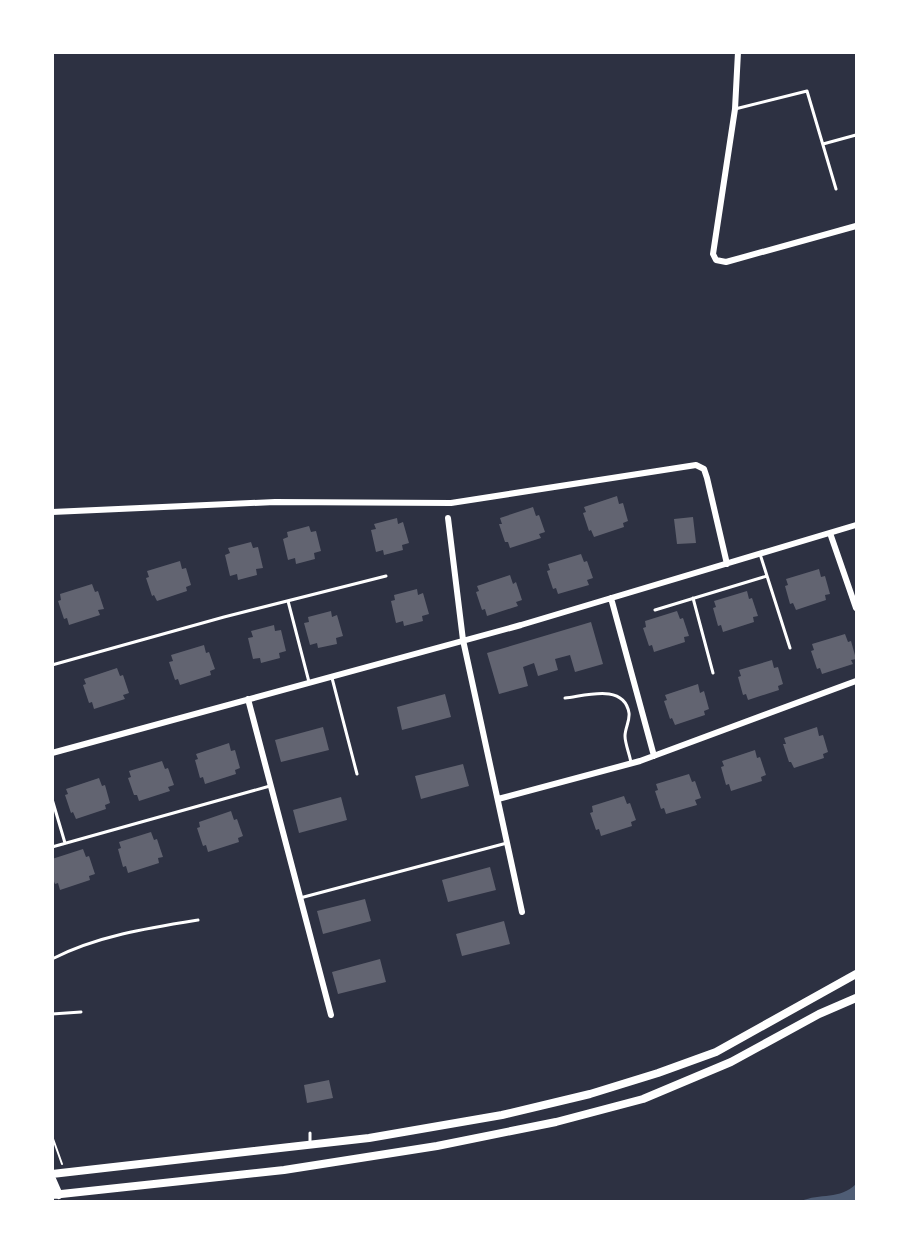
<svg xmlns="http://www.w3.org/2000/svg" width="909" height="1254" font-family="Ubuntu,sans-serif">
	<rect width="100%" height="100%" fill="#2d3142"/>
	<path fill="#4f5d75" d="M856,1184V1201H801C820,1193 840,1200 856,1184Z"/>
	<path fill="#626471" d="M617,496L619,504L623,503L628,521L623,523L624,527L594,537L591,530L589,531L583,513L586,512L584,507Z
		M533,507L536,516L539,515L545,532L539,534L541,538L510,548L508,542H505L499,524H502L500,518Z
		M693,517L696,543L677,544L674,519Z
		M397,518L398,524L403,522L409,543L402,545L403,550L384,555L383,550L376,552L371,530L376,529L374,524Z
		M309,526L311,532L316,531L321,551L314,553L315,559L296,564L295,558L288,560L283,539L288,537L287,532Z
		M251,542L253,548L258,547L263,568L256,569L257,575L238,580L237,574L230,576L225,555L230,553L228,548Z
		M581,554L584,562L587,561L593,578L587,580L589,585L558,594L556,588L553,589L547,571L550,570L548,564Z
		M180,561L182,569L186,568L191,585L186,587L187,591L157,601L154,595L152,596L146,578L149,577L147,571Z
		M819,569L821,577L825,576L830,594L825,595L826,600L796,610L793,603L790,604L785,586L788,585L786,579Z
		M510,575L513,584L516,582L522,600L516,602L518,606L487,616L485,609L482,610L476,592L479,591L477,586Z
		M92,584L95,592L98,591L104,609L98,610L100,615L69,625L67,618L64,619L58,601L61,600L60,594Z
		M417,589L418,595L423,593L429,614L422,616L423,621L404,626L403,621L396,623L391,601L395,600L394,595Z
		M747,591L749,599L752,598L758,616L753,617L754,622L723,632L721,625L718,626L713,608L716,607L714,601Z
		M331,611L332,617L337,615L343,636L336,638L337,644L318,648L317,643L310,645L304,623L309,622L308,617Z
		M677,611L680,619L683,618L689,636L684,637L685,642L654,652L652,645L649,646L643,628L646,627L645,621Z
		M591,622L603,664L575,672L570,655L555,659L558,670L538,676L534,663L523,667L528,686L499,694L487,653Z
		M274,625L275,631L281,630L286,651L279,653L280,658L261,663L260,658L253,659L248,638L253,637L251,631Z
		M845,634L848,642L851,641L856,659L851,660L853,664L822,674L820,668L817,669L811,651L814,650L812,644Z
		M204,645L206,653L209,652L215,669L210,671L211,675L180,685L178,679L175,680L169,662L173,661L171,655Z
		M772,660L774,668L778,667L783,684L778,686L779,690L748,700L746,694L743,695L738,677L741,676L739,670Z
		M117,668L120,676L123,675L129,693L123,695L125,699L94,709L92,702L89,703L83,685L86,684L84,679Z
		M698,684L700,693L704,691L709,709L704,711L705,715L675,725L672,718L670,719L664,701L667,700L665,695Z
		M445,694L451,717L402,730L397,707Z
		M323,727L329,750L281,762L275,740Z
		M817,727L819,736L823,735L828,752L823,754L824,758L794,768L791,762H789L783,744H786L784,738Z
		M229,743L231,751L235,750L240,768L235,770L236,774L205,784L203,777L200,778L195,760L198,759L196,754Z
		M755,750L757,758L760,757L766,775L761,777L762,781L731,791L729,784L726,785L721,767L724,766L722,761Z
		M162,761L165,769L168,768L174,785L168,787L170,791L139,801L137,795H134L128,778L131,777L129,771Z
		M463,764L469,786L421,799L415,776Z
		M689,774L692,782L695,781L701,798L695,800L697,805L666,814L664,808L661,809L655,791L658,790L656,784Z
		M99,778L102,786L105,785L110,803L105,805L106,809L76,819L73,812L71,813L65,795L68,794L66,789Z
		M624,796L627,804L630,803L636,820L631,822L632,826L601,836L599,829L596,830L590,813L593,812L592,806Z
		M341,797L347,820L299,833L293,810Z
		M231,811L234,820L237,819L243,836L238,838L239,842L208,852L206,845L203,846L197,828L200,827L199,822Z
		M151,832L154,840L157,839L163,857L158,858L159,863L128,873L126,866L123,867L118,849L121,848L119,842Z
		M83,849L86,857L89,856L95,874L89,876L90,880L60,890L58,883L55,884L52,877V859Z
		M490,867L496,890L448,902L442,880Z
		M365,899L371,921L323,934L317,911Z
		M504,921L510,944L462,956L456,934Z
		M380,959L386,982L338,994L332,972Z
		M329,1080L333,1098L307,1103L304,1085Z"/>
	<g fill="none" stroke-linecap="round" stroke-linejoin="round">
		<path stroke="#fff" stroke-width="2" d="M52,1136L62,1164"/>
		<path stroke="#fff" stroke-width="3" d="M735,109L807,91L836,189
			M823,144L856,135
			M760,554L790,648
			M693,598L713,673
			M288,601L309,682
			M655,610L767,576
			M52,665L224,617L386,576
			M332,678L357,774
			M565,698C585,696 624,683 629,713C630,721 625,728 625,736C625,744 630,755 631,763
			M52,799L65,843
			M52,847L270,786
			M300,898L507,843
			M52,959C97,936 148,928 198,920
			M52,1014L81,1012
			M310,1143V1133"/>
		<path stroke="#fff" stroke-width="6" d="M738,52L735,109L713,254L716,260L726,262L856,226
			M52,512L275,502L451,503L696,465L704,469L707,478L727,564
			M448,518L463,640L522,912
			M830,533L856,608
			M611,598L654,756
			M248,699L331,1015
			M52,753L521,625L856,525
			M498,799L640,761L856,681"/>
		<path stroke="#fff" stroke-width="8" d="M52,1174L369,1138L502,1115L590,1094L658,1073L716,1052L856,974
			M52,1179L59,1195
			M52,1195L284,1170L437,1146L556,1122L643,1099L731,1062L819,1014L856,998"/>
	</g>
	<rect width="909" height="1254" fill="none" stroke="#ffffff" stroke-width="108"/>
</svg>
